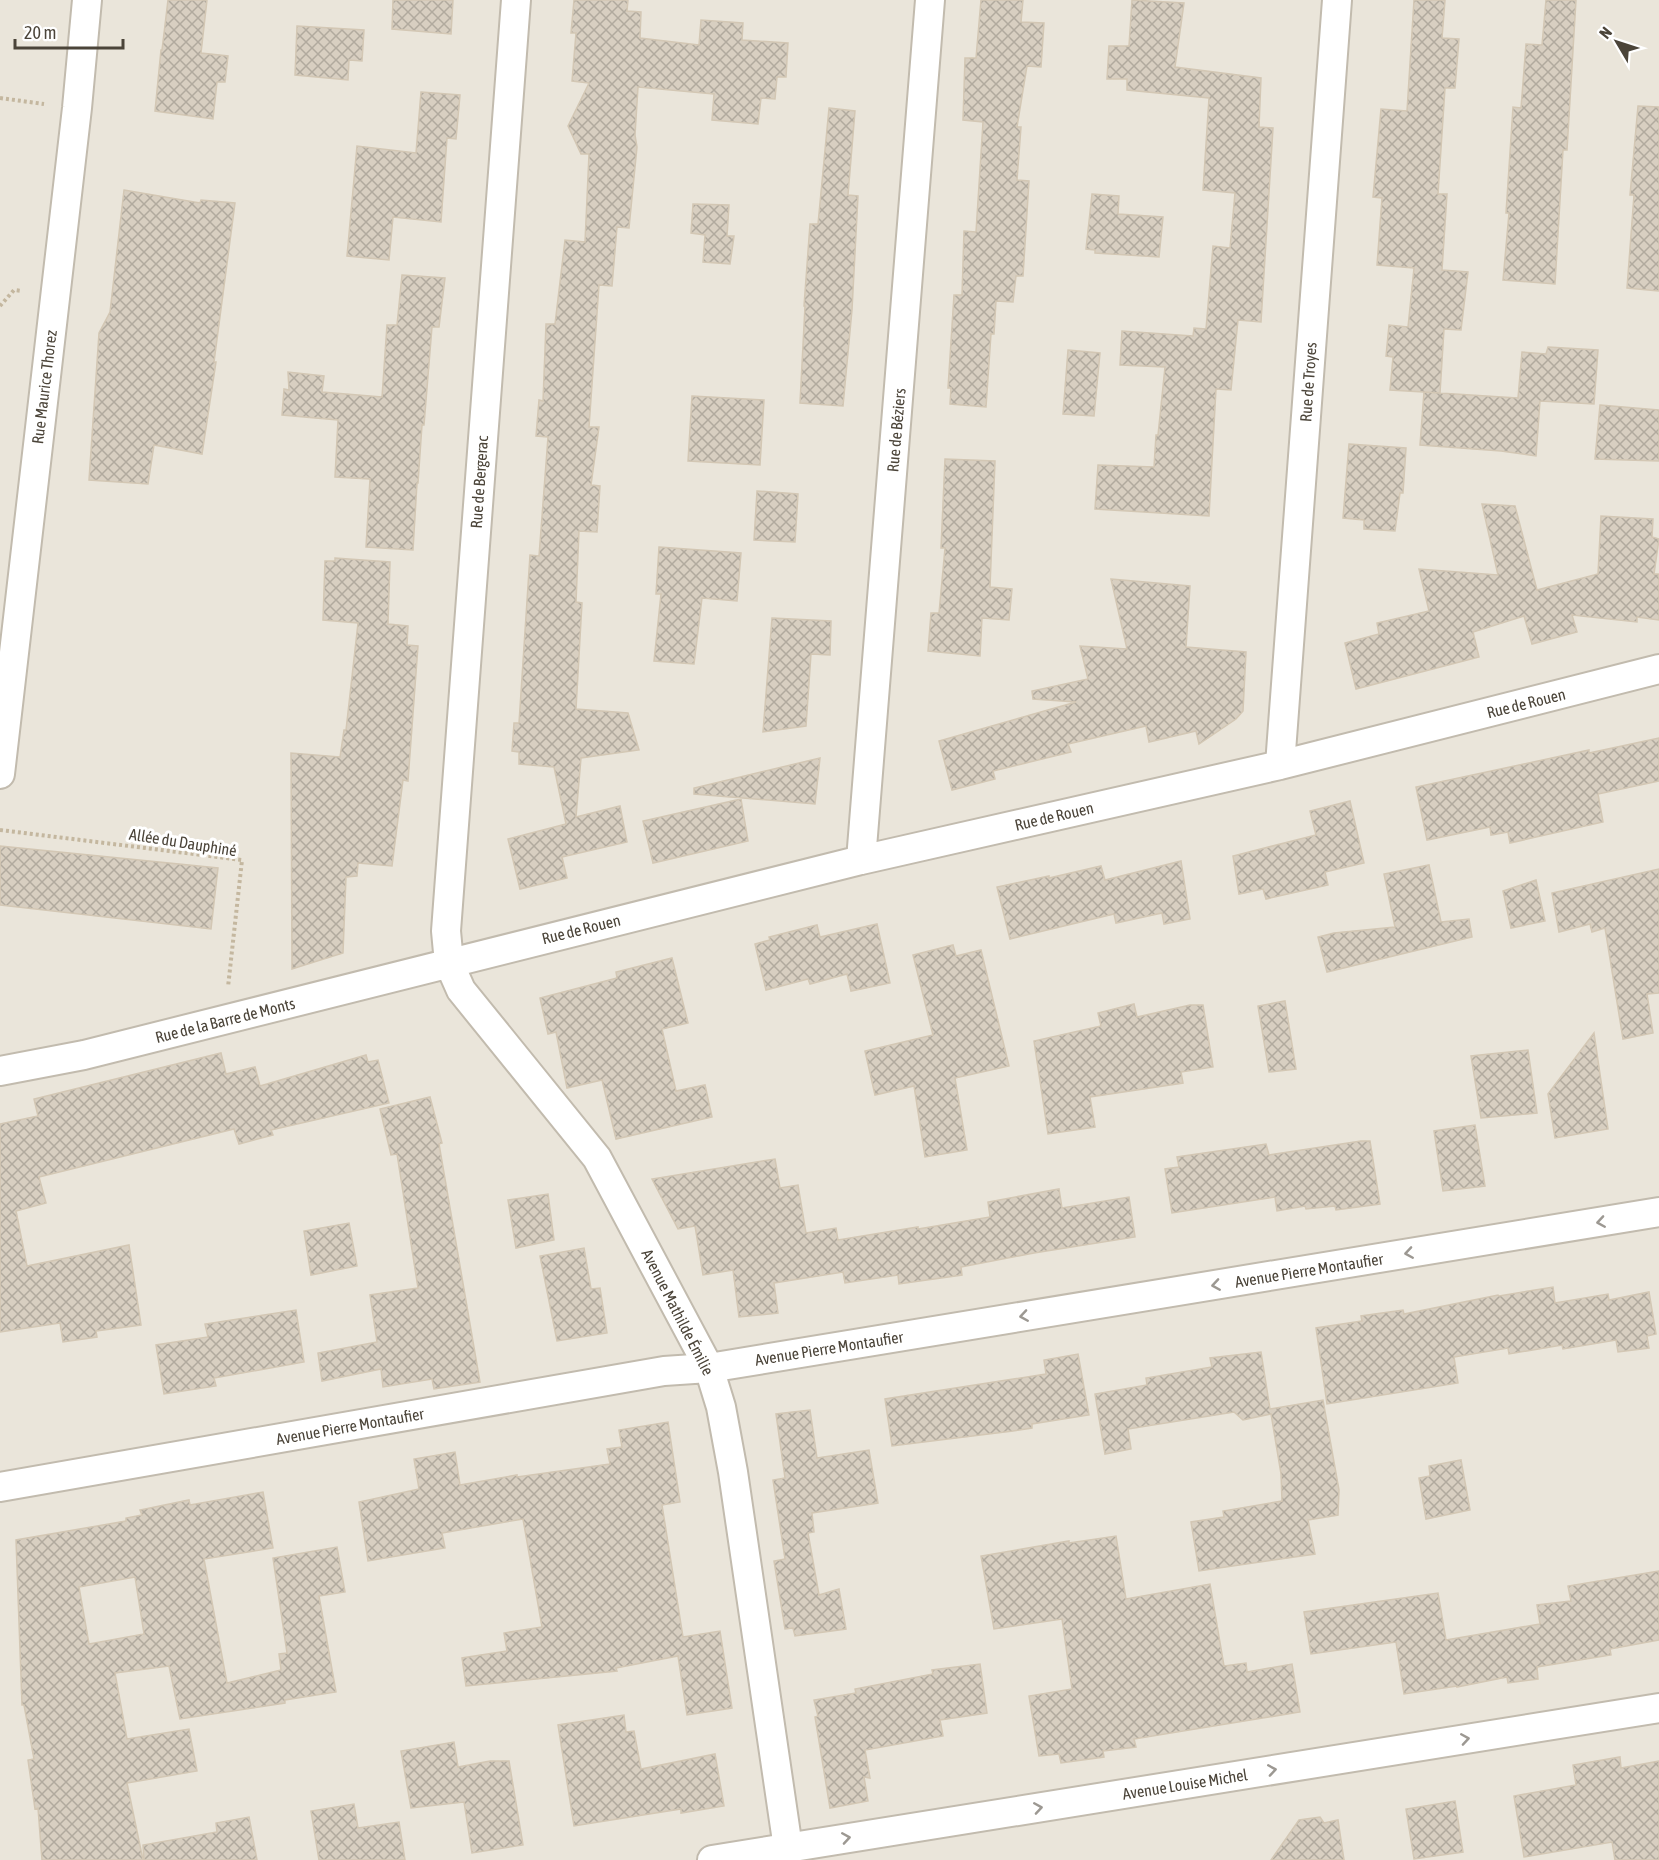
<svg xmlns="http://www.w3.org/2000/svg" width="1659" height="1860" font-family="'Asap Condensed',sans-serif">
	<defs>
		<pattern id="building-cross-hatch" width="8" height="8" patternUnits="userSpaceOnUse" patternTransform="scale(1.5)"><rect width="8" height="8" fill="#d8cfc1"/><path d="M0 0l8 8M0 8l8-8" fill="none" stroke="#b1aa9e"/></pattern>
	</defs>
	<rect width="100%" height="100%" fill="#f6f3ec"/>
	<path fill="#eae5da" d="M0,0H1659V1860H0Z"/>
	<path fill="url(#building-cross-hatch)" stroke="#d3c7b4" stroke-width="1.5" fill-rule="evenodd" d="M168,0H207L201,53L228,56L225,82H217L213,119L155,111L161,50H162Z
		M393,0H453L451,34L392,29Z
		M574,0H628L627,11L641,12L640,38L699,45L701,20L743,23L742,40L788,43L786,77H777L775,99L761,98L758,124L712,120L714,94L638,87L635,135L637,147L629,228L617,227L612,286L599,285L589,427H599L591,485L600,486L597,532L579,531L576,602L582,603L576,709L628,713L639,750L581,758L576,817L620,806L627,842L562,857L567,878L520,889L508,839L566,824L554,767L519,764V752L512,751L514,723H519L530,555L539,556L548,437L536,436L539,400L543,401L546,324H555L565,240L585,242L589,154H581L568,126L589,83L572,81L576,33H571Z
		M981,0H1023L1021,22L1044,23L1041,67L1027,66L1017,127H1021L1017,180L1029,181L1023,276H1016L1013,302L996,301L994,334H991L986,407L950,404L951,388H948L954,295H962L964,231L976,232L983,122L963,120L965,58H976Z
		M1132,0L1184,3L1175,67L1261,78L1259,127L1273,128L1261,322L1238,320L1231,390L1216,389L1209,516L1095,509L1098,465L1154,467L1156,435H1158L1165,367L1120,365L1122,331L1193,336L1194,328L1206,329L1213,246L1230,248L1235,193L1203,190L1209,98L1127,90V79H1107L1109,46H1129Z
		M1414,0H1445L1442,38L1459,39L1455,88H1445L1438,194H1447L1442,270L1468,272L1461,330L1444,329L1440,393L1390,390L1393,357L1386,356L1389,325L1408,327L1414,268L1377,265L1382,198L1373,197L1381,109L1407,111Z
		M1546,0H1576L1567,150H1563L1555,284L1503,280L1509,213H1506L1513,107L1521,108L1526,44L1542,45Z
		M297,26L364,30L362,61L349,60L348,80L295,75Z
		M421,92L460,95L456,139L447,138L441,222L393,217L389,260L347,256L357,146L416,153Z
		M1638,106L1659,107V291L1627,288L1634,195H1630Z
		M829,108L855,111L848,195L858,196L852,310L843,406L800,403L805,306H804L810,224H818Z
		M124,190L200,203L201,200L235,203L214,362H216L202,454L154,445L148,484L89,480L99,333L110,312Z
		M1092,194L1119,196L1118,214L1163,217L1159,257L1095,253V250L1086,249Z
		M693,204L729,205L727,236H734L730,264L703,262L705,235L691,233Z
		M402,275L445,278L439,327H432L424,425H422L418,483H417L413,550L366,547L370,479L335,477L338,420L282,415L284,389L289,390L288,372L324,376L322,392L382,397L387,325H397Z
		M1548,347L1598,350L1594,404L1540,401L1536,456L1501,451L1420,445L1424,392L1518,398L1522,352L1546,354Z
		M1068,350L1100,353L1094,416L1063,414Z
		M692,396L764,400L760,465L688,461Z
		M1600,405L1659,410V461L1595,459Z
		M1349,444L1406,448L1403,493H1400L1395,531L1364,529V520L1343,518Z
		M945,459L995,461L990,587L1012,589L1009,620L982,618L980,656L928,651L931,613H939L945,548H941Z
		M757,491L798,494L795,542L754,540Z
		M1482,504L1515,506L1537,590L1598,574L1601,516L1653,519L1652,537L1659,539L1654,574H1659V620L1637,617V622L1572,615L1577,632L1532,644L1524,616L1473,632L1479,657L1356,689L1345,643L1379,634L1377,623L1429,611L1419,569L1498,575Z
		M659,547L741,553L737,601L702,598L694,664L654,661L661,594H656Z
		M335,558L390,562L388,624L408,626L407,645L418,646L408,781L403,780L392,866L358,863L357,876L346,877L343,953L292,969L291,753L340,757L344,730H346L358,623L323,620L325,561H335Z
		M1111,579L1190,586L1186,647L1246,652L1243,711L1236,719L1199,744L1196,731L1149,742L1146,726L1068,744L1071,752L993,771L995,779L952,790L939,741L1076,702L1033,699L1032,691L1088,679L1080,646L1127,649Z
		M772,618L831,621L830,655L811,654L806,726L763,732Z
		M1659,738V781L1598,794L1603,822L1510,843L1508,832L1491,835L1490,827L1427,840L1416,787L1589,750V753Z
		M820,758L815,804L694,794V788Z
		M741,799L748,841L653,863L643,821Z
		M1350,801L1364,863L1325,872L1328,885L1266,899L1263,889L1239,894L1233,856L1316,835L1310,811Z
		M0,846L218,868L211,929L0,905Z
		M1181,861L1190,919L1164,924L1162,913L1116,923L1114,914L1010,939L997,887L1049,876V878L1101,866L1105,880Z
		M1429,865L1441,922L1469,919L1472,937L1327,972L1318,937L1334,933L1395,927L1384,874Z
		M1659,869V993L1647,994L1653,1033L1623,1039L1605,928L1592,932L1590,924L1559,932L1552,893Z
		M1536,880L1545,921L1511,928L1503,891Z
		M877,924L890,983L851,991L847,974L810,984L808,979L766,990L755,944L770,940L769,937L817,925L820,937Z
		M953,945L956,956L981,950L1009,1066L955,1078L967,1150L925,1157L914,1086L875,1095L865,1051L933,1035L913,955Z
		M672,958L688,1023L662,1029L676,1091L705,1085L712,1117L616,1139L602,1080L567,1088L556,1032L548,1034L540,998L617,978L616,972Z
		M1285,1001L1296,1069L1269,1072L1258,1006Z
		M1134,1004L1137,1017L1190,1005H1203L1213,1067L1181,1072L1183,1083L1090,1097L1095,1127L1048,1134L1034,1041L1101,1026L1098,1013Z
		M1594,1033L1608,1129L1555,1138L1548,1094Z
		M1528,1050L1537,1113L1481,1118L1471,1056Z
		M221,1053L226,1074L255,1067L260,1086L366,1055L368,1062L378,1060L389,1103L271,1130L273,1135L239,1144L234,1129L39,1177L46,1203L16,1211L27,1266L129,1245L141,1325L96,1331L97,1337L63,1342L60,1323L0,1332V1124L38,1116L34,1099Z
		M430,1097L442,1143L439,1144L480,1382L434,1389L432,1379L383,1387L381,1369L322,1381L318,1353L377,1342L370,1295L418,1288L397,1154L391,1155L380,1109Z
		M1475,1125L1485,1186L1443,1191L1434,1131Z
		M1361,1141H1370L1380,1204L1336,1210L1335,1206L1306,1209L1305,1206L1277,1211L1275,1197L1172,1213L1165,1169L1179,1167L1177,1157L1266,1144L1269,1155Z
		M775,1159L780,1188L798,1185L806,1233L836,1228L838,1240L918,1227V1229L990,1217L988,1202L1059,1189L1062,1208L1129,1197L1135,1237L1034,1253L961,1267L962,1275L899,1284L898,1275L845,1283L843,1272L774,1283L778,1313L739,1317L733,1270L703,1275L695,1226L678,1229L652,1179Z
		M548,1194L554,1240L516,1248L508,1200Z
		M349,1223L357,1266L311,1275L304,1231Z
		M584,1248L591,1289L600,1288L607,1333L557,1341L540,1256Z
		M1553,1287L1555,1303L1608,1294L1609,1300L1649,1292L1656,1334L1647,1336L1649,1348L1618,1352L1616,1340L1563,1349L1562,1345L1509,1354L1508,1348L1454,1357L1458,1383L1327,1404L1316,1328L1362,1321L1361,1316L1403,1310L1404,1314L1498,1295L1499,1296Z
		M296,1310L304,1362L214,1378L216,1386L164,1394L156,1345L208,1337L205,1324Z
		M1261,1352L1270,1409L1323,1400L1339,1490L1338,1515L1308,1520L1315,1554L1199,1571L1191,1522L1224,1517L1223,1511L1282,1501L1281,1474L1271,1414L1243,1420L1234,1412L1128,1429L1131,1449L1105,1454L1095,1394L1147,1385L1146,1378L1212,1367L1210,1358Z
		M1078,1354L1089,1415L1032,1424V1428L1013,1431L892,1446L885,1399L1046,1374L1044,1360Z
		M810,1410L817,1458L869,1450L878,1503L812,1513L814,1532L808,1533L819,1595L839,1589L846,1629L795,1636L793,1628L785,1629L774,1561L785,1559L773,1480L785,1478L776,1414Z
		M668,1422L680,1502L662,1505L683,1637L720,1631L732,1708L687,1715L678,1656L616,1668L617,1671L466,1686L462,1658L507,1651L504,1633L542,1627L523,1519L442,1533L445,1548L368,1561L359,1502L419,1489L414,1459L455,1452L460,1485L517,1475V1477L610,1464L607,1449L622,1447L619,1430Z
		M1461,1460L1470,1510L1426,1519L1419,1478L1430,1476L1429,1466Z
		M263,1492L273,1548L204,1559L227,1683L281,1670L279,1654L287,1653L273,1558L337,1547L345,1592L319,1596L336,1692L285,1700V1703L180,1719L169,1666L115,1673L127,1739L189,1729L197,1771L127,1783L143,1860H42L38,1808L35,1809L28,1760L34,1759L24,1705H22L16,1540L126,1521V1518L142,1515L140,1510L189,1500L190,1505ZM135,1577L144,1634L89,1644L79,1587Z
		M1116,1536L1126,1599L1210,1584L1224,1666L1246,1663L1247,1672L1292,1664L1300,1712L1134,1739L1136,1747L1103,1751L1104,1757L1061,1763L1059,1754L1039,1756L1029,1696L1072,1689L1062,1619L994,1629L981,1556L1069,1541V1543Z
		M1659,1571V1640L1610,1649L1611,1655L1537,1667L1538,1679L1508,1683L1507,1677L1457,1687V1686L1404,1694L1396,1642L1311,1654L1304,1612L1438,1593L1446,1640L1540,1624L1537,1605L1571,1601L1568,1586Z
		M980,1664L987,1713L940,1720L943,1736L865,1750L870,1778L864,1777L868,1801L830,1808L815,1717L818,1716L814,1700L856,1693L855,1689L933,1674L932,1670Z
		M624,1715L626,1732L634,1731L641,1769L715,1754L724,1806L681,1813V1809L574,1826L558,1725Z
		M454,1742L458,1767L490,1761H509L523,1845L472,1853L464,1802L411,1808L401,1751Z
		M1620,1757L1621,1768L1659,1761V1860H1615L1612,1842L1524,1857L1514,1796L1576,1785L1573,1765Z
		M1455,1801L1463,1852L1414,1859L1406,1809Z
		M354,1804L358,1828L399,1822L405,1860H319L311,1811Z
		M249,1817L257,1860H144L143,1845L217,1832L216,1823Z
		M1320,1817L1324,1823L1338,1820L1344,1860H1271L1299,1820Z"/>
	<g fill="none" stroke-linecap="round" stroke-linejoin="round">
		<defs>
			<path id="street" d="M516,0L446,931L449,963L461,990L597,1158L709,1368L721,1407L733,1472L788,1848L782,1860
				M1280,765L1337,0
				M0,774L77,108L87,0
				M861,860L930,0
				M0,1071L84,1055L861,860L1280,765L1659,669
				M0,1487L664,1371L709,1368L1659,1212
				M712,1860L1659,1708"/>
		</defs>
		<use href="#street" stroke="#c2bbae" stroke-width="32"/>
		<path stroke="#c4b79f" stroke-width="4" stroke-dasharray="3 3" stroke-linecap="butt" d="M0,98L44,104
			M0,306L14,290L22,291
			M0,830L242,860L228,987"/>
		<use href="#street" stroke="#fff" stroke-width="28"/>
	</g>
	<defs><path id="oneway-chevron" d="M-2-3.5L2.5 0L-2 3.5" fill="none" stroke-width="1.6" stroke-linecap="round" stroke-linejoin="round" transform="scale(1.5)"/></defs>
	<g stroke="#9c9892">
		<use href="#oneway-chevron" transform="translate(1601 1222) rotate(171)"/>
		<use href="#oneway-chevron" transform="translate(1409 1253) rotate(171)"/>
		<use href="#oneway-chevron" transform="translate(1216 1285) rotate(171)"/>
		<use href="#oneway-chevron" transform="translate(1024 1316) rotate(171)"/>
		<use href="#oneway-chevron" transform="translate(1465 1739) rotate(-9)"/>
		<use href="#oneway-chevron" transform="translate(1272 1770) rotate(-9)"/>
		<use href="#oneway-chevron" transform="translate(1038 1808) rotate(-9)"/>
		<use href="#oneway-chevron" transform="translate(846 1838) rotate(-9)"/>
	</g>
	<g text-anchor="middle" stroke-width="6" stroke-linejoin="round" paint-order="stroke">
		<g font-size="16" fill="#4b4439" stroke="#fff">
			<text transform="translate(1308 382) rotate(-86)" y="6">Rue de Troyes</text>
			<text transform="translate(44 387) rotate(-83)" y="6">Rue Maurice Thorez</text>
			<text transform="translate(896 430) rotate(-85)" y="6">Rue de Béziers</text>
			<text transform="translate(479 482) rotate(-86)" y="6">Rue de Bergerac</text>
			<text transform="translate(1526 703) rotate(-14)" y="6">Rue de Rouen</text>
			<text transform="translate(1054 816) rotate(-13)" y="6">Rue de Rouen</text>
			<text transform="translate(183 842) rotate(9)" y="6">Allée du Dauphiné</text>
			<text transform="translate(581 929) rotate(-14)" y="6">Rue de Rouen</text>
			<text transform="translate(225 1020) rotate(-14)" y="6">Rue de la Barre de Monts</text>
			<text transform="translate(1309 1270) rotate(-9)" y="6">Avenue Pierre Montaufier</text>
			<text transform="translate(678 1312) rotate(63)" y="6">Avenue Mathilde Émilie</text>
			<text transform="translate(829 1348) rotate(-9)" y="6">Avenue Pierre Montaufier</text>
			<text transform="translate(350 1426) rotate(-10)" y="6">Avenue Pierre Montaufier</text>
			<text transform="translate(1185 1784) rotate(-9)" y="6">Avenue Louise Michel</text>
		</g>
	</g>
	<g transform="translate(1617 42) rotate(309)" stroke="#ffffff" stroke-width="4.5" paint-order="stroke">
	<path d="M0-4.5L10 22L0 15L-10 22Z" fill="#4b4439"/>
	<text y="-9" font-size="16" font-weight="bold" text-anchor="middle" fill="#4b4439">N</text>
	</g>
	<path d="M15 39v9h108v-9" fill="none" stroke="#4b4439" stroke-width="3"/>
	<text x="24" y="39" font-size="18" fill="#4b4439" stroke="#ffffff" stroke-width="4.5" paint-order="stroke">20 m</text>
</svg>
